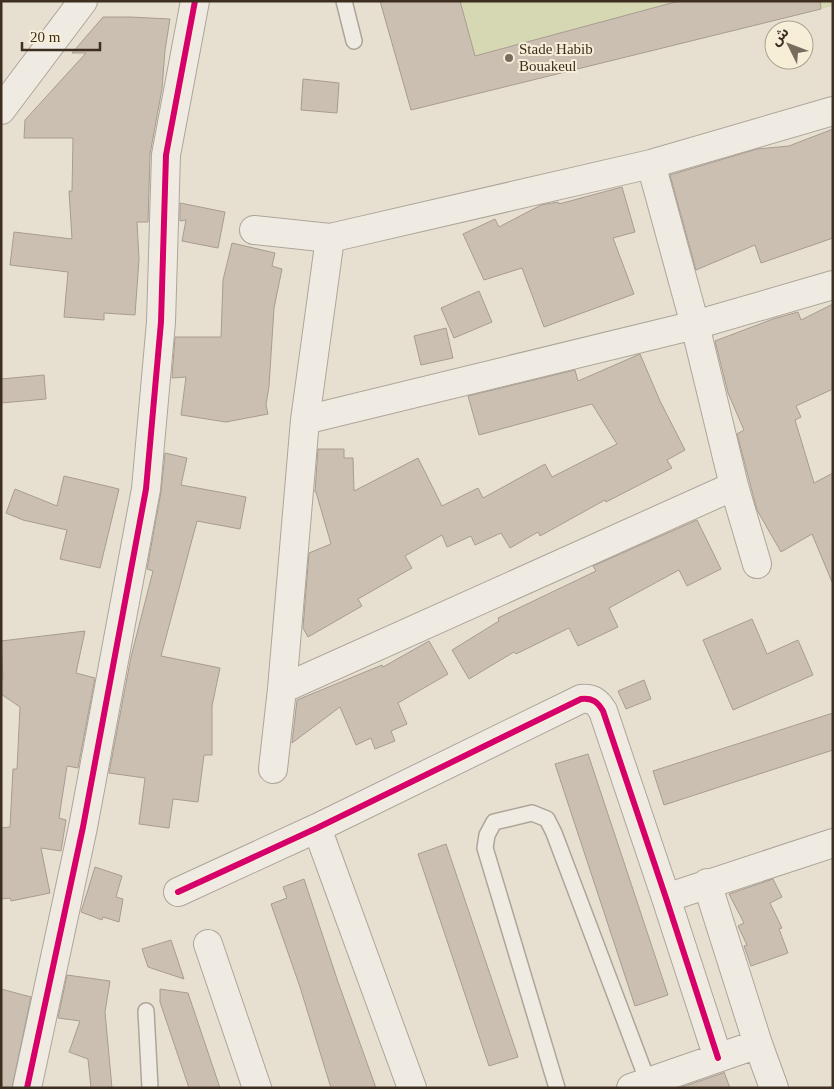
<svg xmlns="http://www.w3.org/2000/svg" width="834" height="1089" font-family="'Times New Roman','Noto Sans Arabic',serif">
	<rect width="100%" height="100%" fill="#e7e0d1"/>
	<path fill="#d6d7b3" d="M380,1H833V6L411,110Z"/>
	<path fill="#cbbfb2" stroke="#a89c90" d="M380,1H460L475,56L679,1H820L821,9L411,110Z
		M103,17H130L170,19L165,50L162,89L150,154L148,222H137L139,259L135,315L104,313V320L64,317L68,272L10,265L14,232L72,239L69,191H72L73,138H24L25,120L86,53H72Z
		M303,79L339,83L337,113L301,110Z
		M833,129V238L761,263L755,245L696,270L670,175L757,149L789,146Z
		M622,187L635,232L613,238L634,294L544,327L522,268L484,280L463,234L495,219L499,227L541,205L558,202L559,204Z
		M180,203L225,212L218,248L182,241L186,220L180,221Z
		M232,243L275,253L272,266L282,269L274,308L269,386L266,405L268,414L226,422L181,415L186,377L172,378L175,337H221L223,280Z
		M479,291L492,322L454,338L441,308Z
		M833,304V389L796,406L801,417L795,420L814,483L833,473L832,582L812,534L781,552L757,510L737,434L744,430L728,393L715,341L773,319L798,312L801,320Z
		M446,328L453,358L421,365L414,336Z
		M640,354L660,401L685,450L667,460L672,468L606,502L605,500L540,536L538,532L510,548L501,533L475,545L471,536L447,547L442,535L405,556L412,568L358,599L362,606L308,637L303,628L309,553L331,544L316,492H315L318,449H344V458H353L354,491L418,458L442,506L478,488L483,498L545,464L552,477L617,444L592,404L479,435L468,396L575,370L578,381Z
		M44,375L46,399L1,403V379Z
		M165,453L187,458L181,485L246,497L240,529L197,521L161,656L220,668L212,706V755H204L198,802L173,799L169,828L139,824L145,778L109,773L131,657L153,571L147,569L161,492Z
		M64,476L119,489L100,568L60,559L67,530L23,520L6,513L15,489L57,506Z
		M697,520L721,569L687,586L679,570L609,608L618,627L578,646L569,628L516,654L514,652L469,679L452,650L499,621L498,618L596,571L593,566Z
		M752,619L767,654L798,640L813,675L733,710L703,640Z
		M85,631L76,673L95,678L78,768L67,766L59,818L66,820L61,851L41,848L50,893L11,901L10,898L1,899V828L10,827L13,769H17L20,707L1,694V682L3,679L1,641Z
		M429,641L448,674L398,703L407,724L391,731L395,741L375,749L371,738L356,745L340,707L292,743L297,700L382,665L383,667Z
		M644,680L651,699L626,709L618,691Z
		M833,713V750L664,805L653,771Z
		M588,754L668,995L635,1006L555,764Z
		M446,844L518,1057L489,1066L418,854Z
		M95,867L122,876L116,897L123,899L119,922L103,917L102,920L81,912Z
		M304,879L338,982L376,1088H331L300,987L271,904L287,898L283,887Z
		M773,879L782,897L770,903L782,928L779,929L788,953L751,966L744,946L747,945L738,926L744,923L729,894Z
		M171,940L184,979L148,967L142,949Z
		M67,975L110,981L105,1012L112,1088H91L88,1059L69,1052L80,1021L58,1018Z
		M1,989L31,997L12,1088H1Z
		M160,989L188,993L220,1088H189L160,1002Z
		M724,1072L730,1088H679L723,1073Z"/>
	<g fill="none" stroke-linecap="round" stroke-linejoin="round">
		<defs>
			<path id="lane" d="M344,1L354,41
				M146,1011L150,1088
				M557,1088L485,848L487,835L494,822L532,813L547,819L554,833L648,1082"/>
			<path id="street" d="M1,110L83,1
				M651,164L695,325L734,486L757,564
				M254,230L330,238L651,164L833,111
				M305,420L695,325L833,285
				M282,689L734,486
				M273,769L282,689L305,420L330,238
				M317,828L412,1088
				M707,883L758,1044L774,1088
				M178,892L317,828L581,699C592,698 597,701 603,711L666,898L718,1058
				M666,898L833,843
				M208,944L257,1088
				M27,1088L83,827L146,489L161,322L166,155L195,1
				M631,1088L758,1044"/>
		</defs>
		<use href="#lane" stroke="#ada599" stroke-width="18"/>
		<use href="#street" stroke="#ada599" stroke-width="30"/>
		<use href="#lane" stroke="#efebe3" stroke-width="15"/>
		<use href="#street" stroke="#efebe3" stroke-width="28"/>
		<defs>
			<path id="cycleway" d="M178,892L317,828L581,699C592,698 597,701 603,711L666,898L718,1058
				M27,1088L83,827L146,489L161,322L166,155L195,1"/>
		</defs>
		<use href="#cycleway" stroke="#f7eed8" stroke-width="9"/>
		<use href="#cycleway" stroke="#d6006c" stroke-width="6"/>
	</g>
	<circle fill="#786c5e" stroke="#f7eed8" stroke-width="2" cx="509" cy="58" r="5"/>
	<g text-anchor="middle" stroke-width="4" stroke-linejoin="round" paint-order="stroke">
		<g font-size="15" fill="#3d2e20" stroke="#f7eed8" text-anchor="start">
			<text x="519" y="54">Stade Habib<tspan x="519" dy="17">Bouakeul</tspan></text>
		</g>
	</g>
	<rect width="834" height="1089" fill="none" stroke="#3d2e20" stroke-width="5"/>
	<g transform="translate(789 45) rotate(312)"><circle r="24" fill="#f7eed8" stroke="#ada18e"/>
	<path d="M0-4L9 19L0 12L-9 19Z" fill="#786c5e"/>
	<text y="-8" font-size="14" font-weight="bold" text-anchor="middle" fill="#3d2e20">ش</text>
	</g>
	<path d="M22 42v8h78v-8" fill="none" stroke="#3d2e20" stroke-width="2.5"/>
	<text x="30" y="42" font-size="15" fill="#3d2e20" stroke="#f7eed8" stroke-width="4" paint-order="stroke">20 m</text>
</svg>
